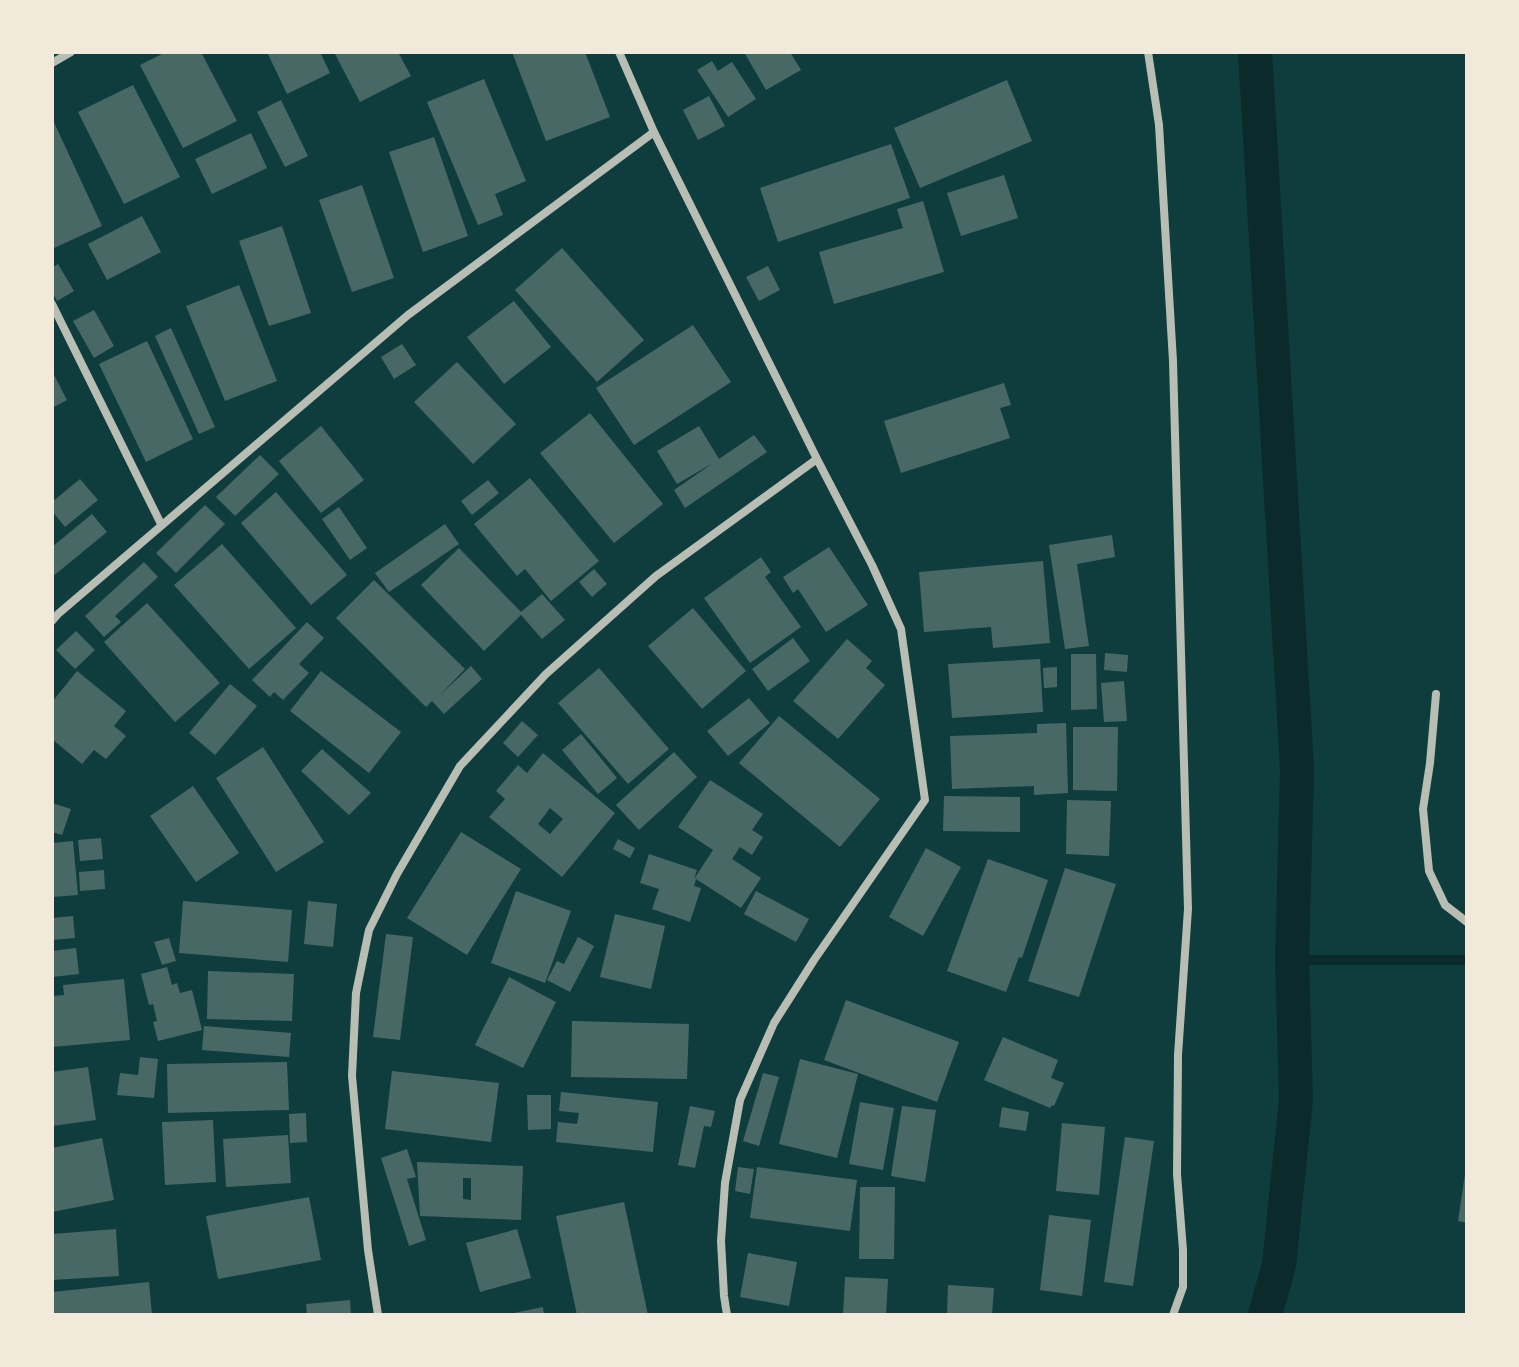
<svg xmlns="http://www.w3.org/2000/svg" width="1519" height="1367" font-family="Manrope,sans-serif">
	<rect width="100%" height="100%" fill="#0f3d3e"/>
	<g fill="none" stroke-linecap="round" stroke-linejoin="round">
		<path stroke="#0a2a2b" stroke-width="10" d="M1292,960H1467"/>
		<path stroke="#0a2a2b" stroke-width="34" d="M1255,52L1297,769L1292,960L1296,1099L1279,1265L1265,1315"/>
	</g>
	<path fill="#486865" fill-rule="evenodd" d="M166,52H201L237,121L183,148L140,65Z
		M267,52H320L330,73L287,94Z
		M334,52H398L411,76L360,102Z
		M512,52H585L610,117L546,141Z
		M744,52H790L801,70L766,90Z
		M712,61L718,71L732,62L756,99L728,117L697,70Z
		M484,79L526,181L495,194L503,215L478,225L427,102Z
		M1007,80L1032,141L920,188L894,128Z
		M133,85L180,177L124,204L78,112Z
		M709,96L725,126L698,140L683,110Z
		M281,100L308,156L285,167L257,112Z
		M52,118L102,226L52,249Z
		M251,133L267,168L212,194L195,159Z
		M434,137L468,236L423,252L389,152Z
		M891,144L910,198L778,242L760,188Z
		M1004,175L1018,218L961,236L947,193Z
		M362,185L394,278L352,292L319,200Z
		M923,201L944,272L834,304L819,252L903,228L897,209Z
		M142,216L161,252L107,280L88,244Z
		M282,226L311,313L269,326L239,241Z
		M562,248L644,340L597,382L515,290Z
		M58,264L74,291L57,301L52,291V268Z
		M768,266L780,290L759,301L746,277Z
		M239,285L277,381L225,401L186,306Z
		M514,301L551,347L504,384L467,337Z
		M94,310L114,346L94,358L73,321Z
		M693,325L731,382L634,445L596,388Z
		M171,328L215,427L199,434L155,336Z
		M147,341L193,439L146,462L99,364Z
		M402,344L416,365L394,379L381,357Z
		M457,362L516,424L473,464L414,402Z
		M52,371L67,400L52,408Z
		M1004,383L1011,405L1000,408L1010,438L901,473L884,421Z
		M590,413L663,504L614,543L540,453Z
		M321,426L364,480L321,513L279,461Z
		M699,426L719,459L754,435L767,452L685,508L674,490L713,463L677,484L657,451Z
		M260,455L279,474L235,516L216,497Z
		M530,478L599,561L551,601L525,569L517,576L474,524Z
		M80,479L98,500L65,527L52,511V502Z
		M488,480L499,493L472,515L461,501Z
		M276,492L347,575L311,605L241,523Z
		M205,505L225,524L176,573L156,553Z
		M339,507L367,548L350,560L322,519Z
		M92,514L107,532L52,577V547Z
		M445,524L459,544L389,592L375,573Z
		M1112,535L1115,557L1077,564L1089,646L1065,649L1049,545Z
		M222,544L296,628L249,669L174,585Z
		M829,547L868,605L826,632L798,589L793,593L783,577Z
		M459,548L521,612L542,594L565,620L542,639L521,615L484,651L421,585Z
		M761,557L771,572L765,577L801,627L750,663L704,598Z
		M1043,561L1050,643L993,648L991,627L924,632L919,572Z
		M144,562L158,577L115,616L121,622L104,637L85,616Z
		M594,569L607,584L592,597L579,582Z
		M374,580L465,669L439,696L471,666L482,679L444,714L432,701L426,707L336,618Z
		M147,603L220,683L175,722L104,642Z
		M693,608L746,671L702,709L648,646Z
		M307,622L324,638L299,664L309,673L283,700L274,692L270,697L252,680Z
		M76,631L95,650L75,669L56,650Z
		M793,638L810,661L768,691L752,669Z
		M847,639L872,661L866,668L885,685L838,739L793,701Z
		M1105,653L1128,655L1127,672L1104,670Z
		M1071,654H1096L1097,709L1071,710Z
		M1040,659L1043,712L952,718L948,664Z
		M1057,667V687L1044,688L1043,668Z
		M599,668L669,749L628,784L558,703Z
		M77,671L126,711L114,726L126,736L106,759L94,750L82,764L52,739V702Z
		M321,671L401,732L369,773L290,711Z
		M1124,681L1127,721L1104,722L1101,683Z
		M230,684L257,706L215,755L189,733Z
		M749,698L770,723L728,756L707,731Z
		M779,716L880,799L840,847L739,763Z
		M522,721L538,735L518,757L503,743Z
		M1066,723L1068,793L1034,795V786L952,789L950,736L1037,733V724Z
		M1073,727H1118L1117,791L1073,790Z
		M581,734L617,778L598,794L562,750Z
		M263,747L324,842L276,872L216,778Z
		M322,749L371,793L349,815L301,771Z
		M674,752L697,777L639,830L616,805Z
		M543,753L615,813L562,877L489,817L505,799L496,791L518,765L527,773ZM550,808L563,819L550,834L538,824Z
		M710,780L763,814L752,830L763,837L752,855L740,847L732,859L761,878L741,908L696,879L694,886L701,888L690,922L652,909L659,889L640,883L649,854L697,870L694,879L713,850L678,827Z
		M193,786L239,853L196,882L150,816Z
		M944,796L1020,797V832L943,831Z
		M1067,800L1111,801L1109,856L1066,854Z
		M52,803L71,809L62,835L52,832Z
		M461,832L521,869L467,955L407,918Z
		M101,838L103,859L80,861L78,840Z
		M618,839L635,848L630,858L613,849Z
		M73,841L78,895L52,897V843Z
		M926,848L961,867L923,936L889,917Z
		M988,859L1048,880L1022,958L1019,957L1006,992L947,971Z
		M1065,868L1116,884L1079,997L1028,981Z
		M104,870L105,889L80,891L79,872Z
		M516,891L571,911L545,983L491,963Z
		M756,891L809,919L796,942L744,914Z
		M183,901L292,910L288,962L179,953Z
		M308,901L337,904L333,947L304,944Z
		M615,914L665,926L651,989L600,977Z
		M73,916L75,938L52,940V918Z
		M386,934L413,937L400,1040L373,1037Z
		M578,937L594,946L570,992L547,980L557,961L564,964Z
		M169,938L176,961L162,965L154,942Z
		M76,948L79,974L52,977V951Z
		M167,967L172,985L177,983L180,993L192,990L202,1030L158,1041L153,1022L157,1021L153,1004L149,1005L141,974Z
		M208,971L294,974L292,1021L207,1019Z
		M509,977L556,1002L523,1068L475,1045Z
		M124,979L130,1040L52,1047V996L64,995L63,985Z
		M846,1000L959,1042L937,1102L824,1060Z
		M572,1021L689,1024L687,1079L571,1077Z
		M204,1026L291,1033L289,1057L202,1050Z
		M1003,1037L1058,1060L1051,1078L1064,1083L1054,1106L1052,1105L1050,1108L984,1080Z
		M140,1057L158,1059L154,1098L117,1095L120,1073L138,1075Z
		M800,1059L858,1074L837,1158L779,1144Z
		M287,1062L289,1110L168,1113L167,1064Z
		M88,1067L96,1120L52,1126V1072Z
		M392,1071L499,1083L491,1142L385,1129Z
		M763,1073L779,1077L759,1146L743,1141Z
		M561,1092L658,1102L653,1152L556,1142L558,1122L577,1124L579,1113L559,1111Z
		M527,1095H551V1129L528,1130Z
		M860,1102L894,1108L883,1170L849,1164Z
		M690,1106L715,1111L711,1127L704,1126L695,1168L678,1165Z
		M902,1106L936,1110L925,1182L891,1176Z
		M1002,1107L1029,1112L1026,1131L999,1127Z
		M306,1113L307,1142L290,1143L289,1114Z
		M213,1120L216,1182L165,1185L162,1122Z
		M1062,1123L1105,1127L1099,1195L1056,1191Z
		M288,1135L291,1183L226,1187L223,1139Z
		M1125,1137L1154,1141L1133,1286L1104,1282Z
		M102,1138L114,1200L52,1212V1148Z
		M407,1149L416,1177L407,1179L426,1240L409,1246L381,1158Z
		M417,1162L523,1166L521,1220L420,1216ZM463,1178H471V1200L463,1199Z
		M738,1167L754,1169L750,1194L735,1191Z
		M757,1167L857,1180L850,1231L750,1218Z
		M1465,1174H1467V1223L1458,1221Z
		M860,1187H895L894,1259H859Z
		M309,1197L321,1260L218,1279L206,1216Z
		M624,1202L648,1315H577L556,1216Z
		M1049,1215L1091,1220L1082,1296L1040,1290Z
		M116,1229L119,1276L52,1280V1234Z
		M517,1229L531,1278L480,1292L466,1243Z
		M748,1253L797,1262L789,1306L740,1297Z
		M845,1277L888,1279L886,1315H843Z
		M149,1282L152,1315H52V1292Z
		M948,1285L994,1288L992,1315H947Z
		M350,1300L351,1315H307L306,1304Z
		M543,1307L544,1315H509V1314Z"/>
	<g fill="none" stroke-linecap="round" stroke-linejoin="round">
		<path stroke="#b8beb3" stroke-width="8" d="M619,52L654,132L817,459L872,565L901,629L925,800L814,960L774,1023L740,1100L725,1183L721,1241L724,1296L727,1315
			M1148,52L1159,125L1173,361L1188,909L1178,1055L1177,1174L1183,1250V1287L1173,1315
			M52,63L71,52
			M52,304L161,524
			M52,621L58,614L408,315L654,132
			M1436,694L1430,763L1423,809L1429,871L1445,905L1467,922
			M378,1315L368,1250L352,1076L356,993L369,930L397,874L460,766L546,674L656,576L817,459"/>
	</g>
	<rect width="1519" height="1367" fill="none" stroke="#f1e9da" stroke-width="108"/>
</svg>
